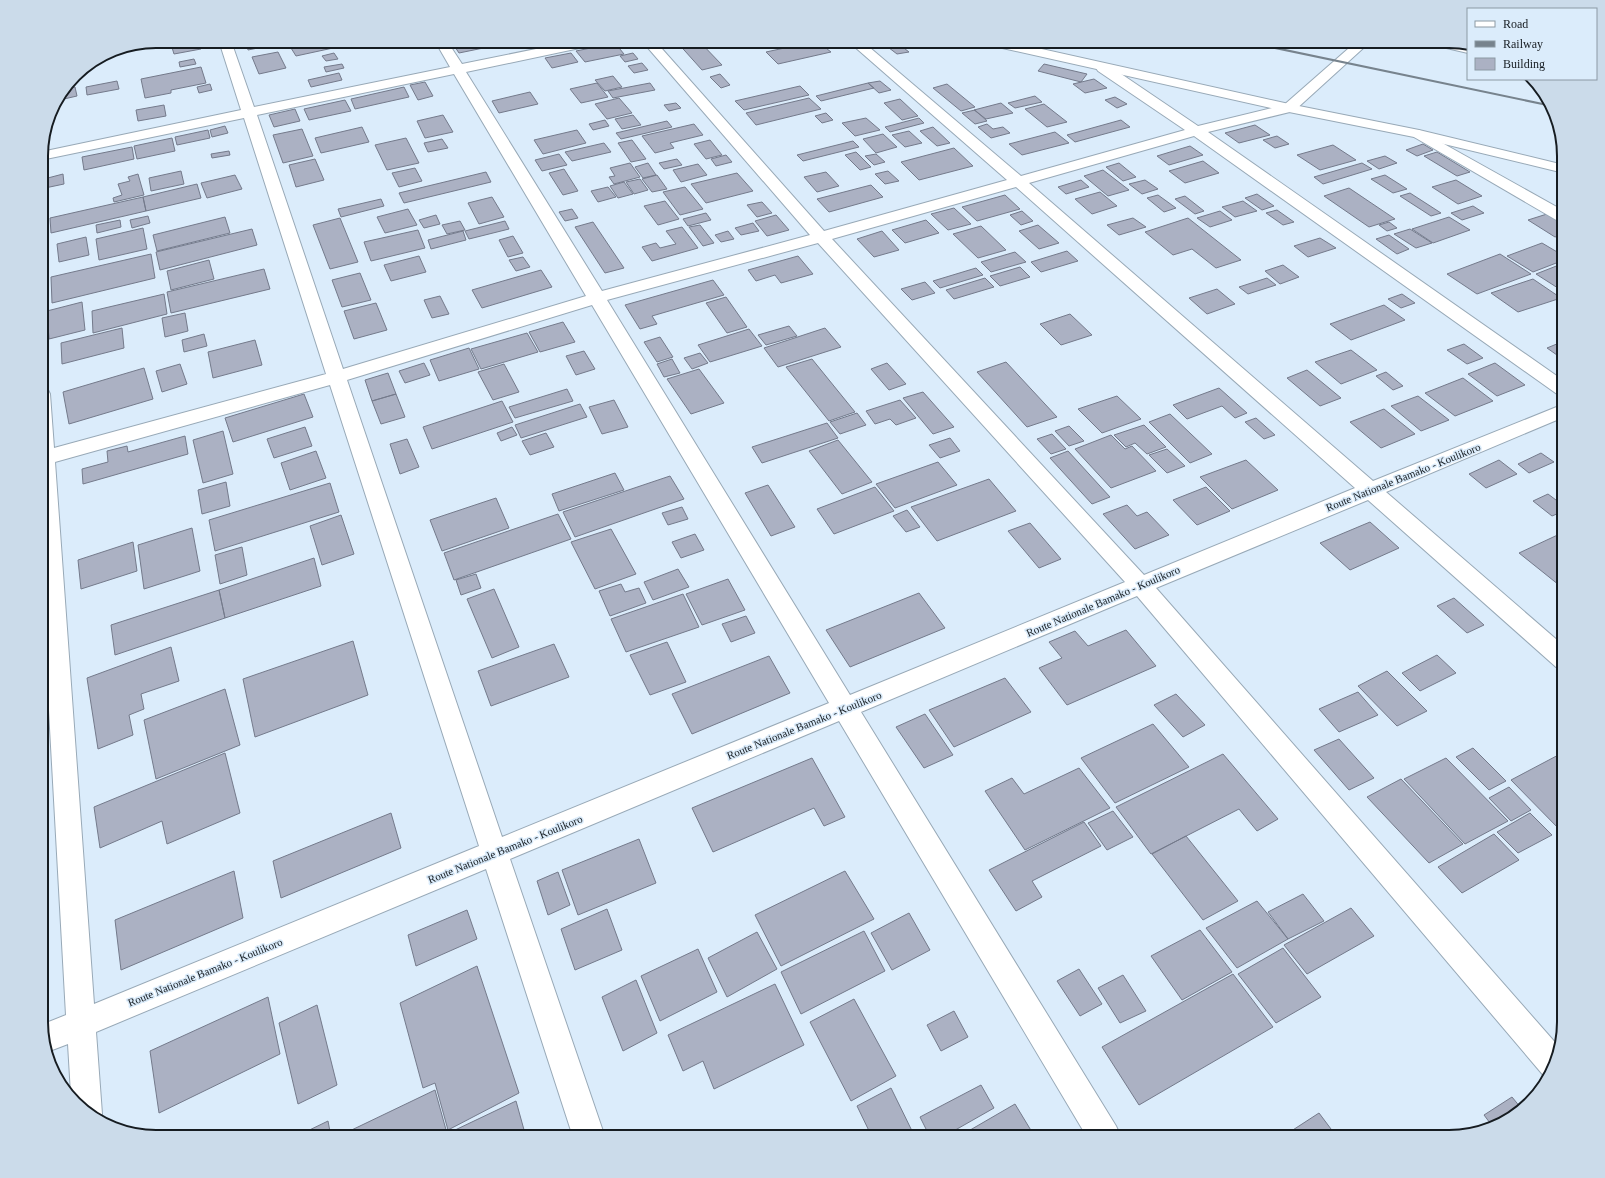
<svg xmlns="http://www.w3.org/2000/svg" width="1605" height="1178" font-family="'Times New Roman',serif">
	<rect width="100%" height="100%" fill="#dbecfb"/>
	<path fill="#abb1c3" stroke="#747a8b" d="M170,41H199L201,49L174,54Z
		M261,41L263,47L248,50L246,43Z
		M284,41H311L281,47L279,42Z
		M328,41L333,48L296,56L291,48Z
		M451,41H495L498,45L459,53Z
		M503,41H524L506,45Z
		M676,41H699L722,65L702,70Z
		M817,41L831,52L778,64L766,52Z
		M880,41H895L909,52L897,54Z
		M615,43L624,54L585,62L576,51Z
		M278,52L286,68L259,74L252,57Z
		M334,53L338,59L326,61L322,56Z
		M571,53L578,62L552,68L545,58Z
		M633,53L638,59L625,62L620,56Z
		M194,59L196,64L180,67L179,62Z
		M642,63L648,70L634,73L628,66Z
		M342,64L344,68L326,72L324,67Z
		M1044,64L1087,74L1081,82L1038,71Z
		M201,67L206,83L171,90V93L145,98L141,79Z
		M339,73L342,80L311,87L308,80Z
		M720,74L730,85L721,88L710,77Z
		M613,76L622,87L605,91L595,80Z
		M1094,79L1107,88L1085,93L1073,84Z
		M117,81L119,89L87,95L86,87Z
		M880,81L891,90L879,93L868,83Z
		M425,82L433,96L418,100L410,85Z
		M597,83L608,97L581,103L570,89Z
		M650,83L655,90L613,98L608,91Z
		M868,83L874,88L821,101L816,96Z
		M210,84L212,90L199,93L197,87Z
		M947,84L975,107L961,111L933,88Z
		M800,86L809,95L744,110L735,101Z
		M75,87L77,96L64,99L65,89Z
		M404,87L409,97L355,109L351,99Z
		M530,92L538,104L499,113L492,101Z
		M1035,96L1042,102L1015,108L1008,103Z
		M1115,97L1127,104L1117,108L1105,100Z
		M619,98L632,113L607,119L595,104Z
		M809,98L821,109L756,125L746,113Z
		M900,99L918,116L902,120L884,103Z
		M345,100L351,111L309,120L304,109Z
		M676,103L681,108L669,111L664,105Z
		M1001,103L1013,113L986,119L974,110Z
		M1044,104L1067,122L1047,127L1025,109Z
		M164,105L166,116L138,121L136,110Z
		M295,109L300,121L274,127L269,115Z
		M975,110L987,121L975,124L962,113Z
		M826,113L833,120L822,123L815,116Z
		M443,115L453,132L425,138L417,121Z
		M633,115L641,125L622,129L615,119Z
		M866,118L880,130L855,136L842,123Z
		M919,118L924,123L890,132L885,127Z
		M605,120L609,126L593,130L589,124Z
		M1121,120L1130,127L1075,142L1067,135Z
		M667,121L672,127L621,139L616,133Z
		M694,124L703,135L670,143L674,148L655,153L642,136Z
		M987,124L993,129L1003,127L1010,133L991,138L978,127Z
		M1255,125L1270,135L1239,143L1225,133Z
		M225,126L228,133L212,137L210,130Z
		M362,127L369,142L321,153L315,138Z
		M933,127L950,143L937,146L920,131Z
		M302,129L313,156L283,163L273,135Z
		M208,130L210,138L177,145L175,137Z
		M577,130L586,143L543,154L534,140Z
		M909,131L922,143L905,147L892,135Z
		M1055,132L1069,143L1022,155L1009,144Z
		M883,134L897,147L876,153L863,139Z
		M1277,136L1289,144L1275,148L1263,140Z
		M172,138L175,151L137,159L134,146Z
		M406,138L419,163L387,170L375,145Z
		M442,139L448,148L428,152L424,143Z
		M632,140L646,159L631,162L618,143Z
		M710,140L722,155L706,159L694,144Z
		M853,141L859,147L803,161L797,155Z
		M604,143L611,152L572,161L565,152Z
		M1423,144L1433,150L1417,156L1406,150Z
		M1333,145L1356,160L1320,170L1297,155Z
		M1190,146L1203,155L1169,165L1157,156Z
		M132,147L134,159L84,170L82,157Z
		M954,148L973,166L919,180L901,162Z
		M229,151L230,155L212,158L211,154Z
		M856,152L871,167L860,170L845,155Z
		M1437,152L1470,172L1457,176L1424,156Z
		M559,154L567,165L542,171L535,160Z
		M876,154L885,162L874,165L865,156Z
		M726,155L732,162L716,166L711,159Z
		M1385,156L1397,163L1379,169L1367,161Z
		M315,159L324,180L296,187L289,165Z
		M677,159L682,165L664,169L659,163Z
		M1203,161L1219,173L1185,183L1169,171Z
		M630,163L640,177L614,184L609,177L615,176L610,168Z
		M648,163L656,175L643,178L635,167Z
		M1119,163L1136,177L1123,181L1106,167Z
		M1362,163L1372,169L1323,184L1314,177Z
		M698,164L707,175L681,182L673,170Z
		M415,168L422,181L399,187L392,173Z
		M564,169L578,191L563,195L549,173Z
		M1103,170L1129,190L1108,196L1084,176Z
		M181,171L184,184L151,191L149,178Z
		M888,171L899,181L885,184L875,174Z
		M486,172L491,182L404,203L399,193Z
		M826,172L839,186L817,192L804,177Z
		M737,173L753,191L706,203L691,184Z
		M63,174L64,184L45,188L44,179Z
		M138,174L144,195L114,202L113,198L122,195L118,184L130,181L128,177Z
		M235,175L242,189L207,198L201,183Z
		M657,175L667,189L652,192L642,179Z
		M1385,175L1407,189L1393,193L1371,179Z
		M640,179L648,190L634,194L626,182Z
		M1081,180L1089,187L1066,194L1058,187Z
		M1145,180L1158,189L1142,194L1129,184Z
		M1456,180L1482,196L1458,204L1432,187Z
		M624,182L633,194L618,198L610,186Z
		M197,184L201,198L146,211L143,197Z
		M871,185L883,197L829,212L817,199Z
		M608,187L616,197L598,202L591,191Z
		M685,187L703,209L680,215L663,192Z
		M1349,188L1395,219L1369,227L1324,196Z
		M1100,192L1117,206L1092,214L1075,199Z
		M1410,193L1441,213L1431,216L1400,196Z
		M1257,194L1274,206L1262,210L1245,198Z
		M1005,195L1020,209L977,221L962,207Z
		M1158,195L1176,208L1164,212L1147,198Z
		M1185,196L1204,211L1195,214L1175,199Z
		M143,197L146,211L51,233L50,218Z
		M492,197L504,217L479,224L468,203Z
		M381,199L384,206L341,217L338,209Z
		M665,201L679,219L658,225L644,206Z
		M1243,201L1257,211L1235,217L1222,207Z
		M762,202L772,213L757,217L747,205Z
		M1473,206L1484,213L1462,220L1451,213Z
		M954,208L971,224L948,230L931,214Z
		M408,209L417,225L385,233L377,217Z
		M572,209L578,218L565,221L559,212Z
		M1277,210L1294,222L1283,225L1266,213Z
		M1022,211L1033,221L1021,225L1010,215Z
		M1220,211L1232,220L1210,227L1197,218Z
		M706,213L711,220L688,226L683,219Z
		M1547,214L1564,224V237L1561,235L1555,237L1528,220Z
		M436,215L440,224L424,228L419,220Z
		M776,215L789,230L767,236L755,221Z
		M148,216L150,223L132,228L130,220Z
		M225,217L230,233L157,251L153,235Z
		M1449,217L1470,230L1433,243L1412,229Z
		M340,218L358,262L330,269L313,225Z
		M1133,218L1146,227L1119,235L1107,225Z
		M1188,218L1241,260L1216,268L1192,249L1173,255L1145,232Z
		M120,220L121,227L97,233L96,225Z
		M926,220L939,233L905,243L892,230Z
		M460,221L465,230L447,234L442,225Z
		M505,221L509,229L469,239L465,231Z
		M593,222L624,268L605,273L575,227Z
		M1389,222L1397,228L1387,231L1379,225Z
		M753,223L759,231L741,235L735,228Z
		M700,225L714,243L703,246L689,227Z
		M1038,225L1059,243L1039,249L1019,231Z
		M981,226L1006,250L978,258L953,234Z
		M682,227L698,248L652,261L642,247L656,243L660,248L676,244L666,231Z
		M143,228L147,249L99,260L96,239Z
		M252,229L257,245L160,270L156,252Z
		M1410,229L1432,243L1416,248L1394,234Z
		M418,230L425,248L371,261L364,242Z
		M463,231L466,240L431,249L428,240Z
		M728,231L734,239L721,242L715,235Z
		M882,231L899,250L874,257L857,239Z
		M1389,235L1409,249L1397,254L1376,239Z
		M513,236L523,253L508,257L499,240Z
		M86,237L89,255L59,262L57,244Z
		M1320,238L1336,248L1308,257L1294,246Z
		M1542,243L1564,256V260L1533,272L1507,256Z
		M1067,251L1078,261L1041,272L1031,262Z
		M1015,252L1026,262L991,272L981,262Z
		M151,254L155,278L52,303L51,277Z
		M1500,254L1531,274L1477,294L1447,274Z
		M419,256L426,272L391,281L384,265Z
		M798,256L813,274L781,283L775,275L756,281L748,270Z
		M523,257L530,267L516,271L509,260Z
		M209,260L214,279L171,290L167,271Z
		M1564,263V289L1561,290L1536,274Z
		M1283,265L1299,277L1280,284L1265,271Z
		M1020,267L1030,277L1000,286L990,276Z
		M976,268L983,275L940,288L933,281Z
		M264,269L270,289L171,313L167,292Z
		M541,270L552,287L482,308L472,290Z
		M360,273L371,300L342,307L332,280Z
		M985,278L994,287L954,299L946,290Z
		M1267,278L1276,285L1248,294L1239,287Z
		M1533,279L1561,298L1518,312L1491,293Z
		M713,280L724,295L652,316L657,324L640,329L625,305Z
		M925,282L935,293L912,300L901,289Z
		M1217,289L1235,304L1207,314L1189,298Z
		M164,294L167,314L93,333L92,311Z
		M1402,294L1415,303L1401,308L1388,299Z
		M440,296L449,314L432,318L424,300Z
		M726,297L747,327L727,333L706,303Z
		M82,302L85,330L49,339L47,311Z
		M376,303L387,330L354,339L344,311Z
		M1384,305L1405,320L1351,340L1330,324Z
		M185,313L188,331L165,337L162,318Z
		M1070,314L1092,335L1061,345L1040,324Z
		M563,322L575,342L540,352L529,332Z
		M789,326L797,336L766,345L758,335Z
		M122,328L124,348L62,364L61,343Z
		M825,328L841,347L778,367L764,348Z
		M749,329L762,346L710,362L698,345Z
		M527,333L538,352L481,369L471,349Z
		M204,334L207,346L184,352L182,340Z
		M660,337L673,357L657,362L644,342Z
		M255,340L262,365L213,378L208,352Z
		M1564,341V360L1547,348Z
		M1464,344L1483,358L1467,364L1447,350Z
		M469,348L479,369L439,381L430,360Z
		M1351,350L1377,370L1341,384L1315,362Z
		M584,351L595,369L576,375L566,356Z
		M700,353L708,363L692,369L684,358Z
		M672,359L680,373L664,377L657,364Z
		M812,359L855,412L829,421L786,367Z
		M1006,362L1057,417L1027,427L977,372Z
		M424,363L430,375L405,383L399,371Z
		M887,363L906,384L889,390L871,369Z
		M1495,363L1525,385L1497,396L1468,374Z
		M180,364L187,384L162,392L156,371Z
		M504,364L519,392L493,400L478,372Z
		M144,368L153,399L69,424L63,392Z
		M699,369L724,403L691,414L667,379Z
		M1307,370L1341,398L1320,406L1287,378Z
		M1386,372L1403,386L1393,390L1376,376Z
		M388,373L396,394L372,401L365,380Z
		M1463,378L1493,401L1455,416L1425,393Z
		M1219,388L1247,413L1235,418L1222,406L1187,419L1173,405Z
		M567,389L573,401L515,418L509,407Z
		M923,392L954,427L933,434L903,398Z
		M304,394L313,417L233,442L225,418Z
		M396,394L405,417L381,424L372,401Z
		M1117,396L1141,419L1102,433L1078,409Z
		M1418,396L1449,420L1421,431L1391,406Z
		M614,400L628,427L602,434L589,407Z
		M900,400L916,418L896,425L890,419L875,424L866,411Z
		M502,401L513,422L432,449L423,427Z
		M580,404L587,417L521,438L515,425Z
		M1384,409L1415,434L1381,448L1350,422Z
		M857,413L866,425L840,434L830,422Z
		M1170,414L1212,454L1190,463L1149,422Z
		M1256,418L1275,435L1264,439L1245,422Z
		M827,423L838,438L762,463L752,447Z
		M1144,425L1166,447L1147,454L1135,443L1126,447L1114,435Z
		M1069,426L1084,441L1069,446L1055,431Z
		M305,427L312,446L274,458L267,439Z
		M512,427L517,435L501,441L497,433Z
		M223,431L233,474L203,483L193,440Z
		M546,433L554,447L530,455L522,441Z
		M1052,434L1066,449L1051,454L1037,439Z
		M1111,435L1125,449L1132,446L1156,471L1111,488L1075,449Z
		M185,436L188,454L83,484L82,469L108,462L107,451L127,446L128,452Z
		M950,438L960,451L940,458L929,445Z
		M407,439L419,467L400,474L390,444Z
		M838,440L872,482L842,494L809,451Z
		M1167,449L1185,466L1167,473L1149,455Z
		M316,451L326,478L290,490L281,463Z
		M1068,451L1110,497L1092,504L1050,458Z
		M1541,453L1554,462L1529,473L1518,464Z
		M1246,460L1278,490L1232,509L1200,477Z
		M1499,460L1517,474L1486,488L1469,474Z
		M938,462L957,485L895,508L876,484Z
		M615,473L624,490L559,511L552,494Z
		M670,476L684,499L575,537L563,512Z
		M989,479L1016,511L937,541L911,507Z
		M226,482L230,506L202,514L198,490Z
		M330,483L339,512L215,551L209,520Z
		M768,485L795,527L771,536L745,493Z
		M875,487L894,511L834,534L817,509Z
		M1206,487L1230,511L1197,525L1173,500Z
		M1548,494L1564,506V511L1552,516L1533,501Z
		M496,498L509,528L442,551L430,520Z
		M1127,505L1137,516L1147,512L1169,535L1135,549L1103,514Z
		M682,507L688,519L668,525L662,513Z
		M907,510L920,527L906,532L893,516Z
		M558,514L571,539L454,580L444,553Z
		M341,515L354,554L322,565L310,526Z
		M1370,522L1399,548L1350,570L1320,543Z
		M1030,523L1061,559L1039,568L1008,531Z
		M192,528L200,571L144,589L138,545Z
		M611,529L636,574L595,589L571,542Z
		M1564,532V582L1559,585L1519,553Z
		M695,534L704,550L681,558L672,542Z
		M133,542L137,571L81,589L78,560Z
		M242,547L247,575L220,584L215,555Z
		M314,558L321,586L225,618L219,590Z
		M678,569L689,587L653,600L644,582Z
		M476,574L481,588L461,595L456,580Z
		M728,579L745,610L702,625L686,594Z
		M621,584L625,592L639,588L646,603L610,616L599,591Z
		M494,589L519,647L492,658L467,599Z
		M219,590L225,618L115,655L111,625Z
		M919,593L945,628L850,667L826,630Z
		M683,594L699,627L626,652L611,619Z
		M1454,598L1484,625L1467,633L1437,606Z
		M746,616L755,633L731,642L722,624Z
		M1126,630L1156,666L1067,705L1039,668L1062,658L1049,642L1075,631L1088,646Z
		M353,641L368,695L255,737L243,679Z
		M667,642L686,682L650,695L630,655Z
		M554,644L569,677L491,706L478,671Z
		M171,647L179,681L141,694L144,709L129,715L133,735L98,749L87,678Z
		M1437,655L1456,673L1420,691L1402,673Z
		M769,656L790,693L692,734L672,694Z
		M1387,671L1427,711L1397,726L1358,686Z
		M1005,678L1031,712L954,747L929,710Z
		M225,689L240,745L156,779L144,720Z
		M1358,692L1378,715L1339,732L1319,709Z
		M1176,694L1205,725L1183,737L1154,705Z
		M925,714L953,755L924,768L896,727Z
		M1153,724L1189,767L1115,803L1081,758Z
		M1339,739L1374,778L1349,790L1314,750Z
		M1473,748L1506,781L1489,790L1456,757Z
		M1564,752V831L1562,832L1511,780Z
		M225,753L240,813L167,844L162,821L100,848L94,807Z
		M1223,754L1278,819L1257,831L1239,809L1151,854L1116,807Z
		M812,758L845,817L824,826L814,808L713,852L692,808Z
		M1446,758L1508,821L1465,844L1404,779Z
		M1079,768L1110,808L1025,850L985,791L1012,778L1024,794Z
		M1401,779L1463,844L1429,863L1367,797Z
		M1509,787L1531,810L1511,821L1489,798Z
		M1113,811L1133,837L1107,850L1088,823Z
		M391,813L401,848L281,898L273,861Z
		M1530,813L1552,835L1518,853L1497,832Z
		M1084,822L1101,846L1032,881L1042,897L1016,911L989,870Z
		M1494,834L1519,860L1462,893L1438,867Z
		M1186,836L1238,901L1203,920L1152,854Z
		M639,839L656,883L578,915L562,870Z
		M234,871L243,918L121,970L115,920Z
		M845,871L874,919L781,966L755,915Z
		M558,872L570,905L548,915L537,881Z
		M1303,894L1324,921L1288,939L1268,912Z
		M1257,901L1288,939L1237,968L1206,928Z
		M1351,908L1374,936L1307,974L1284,945Z
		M607,909L622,950L575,970L561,929Z
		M467,910L477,939L416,966L408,935Z
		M909,913L930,950L892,970L871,933Z
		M1200,930L1232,972L1182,1000L1151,956Z
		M864,931L885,971L801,1014L781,972Z
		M757,932L777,969L727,997L708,958Z
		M1283,948L1321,997L1276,1023L1238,974Z
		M698,949L717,992L660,1021L641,976Z
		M477,966L519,1093L448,1130L435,1083L423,1088L400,1003Z
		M1079,969L1102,1004L1080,1016L1057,981Z
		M1233,974L1273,1027L1139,1105L1102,1047Z
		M1123,975L1146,1011L1120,1023L1098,988Z
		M636,980L657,1033L623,1051L602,997Z
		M775,984L804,1045L714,1089L703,1061L683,1071L668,1035Z
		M268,997L280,1054L159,1113L150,1051Z
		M854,999L896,1076L851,1101L810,1022Z
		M317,1005L337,1085L298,1104L279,1023Z
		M954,1011L968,1037L941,1051L927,1025Z
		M981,1085L994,1108L943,1137H930L920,1117Z
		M891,1088L915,1137H872L857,1106Z
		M435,1090L448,1137H337Z
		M1512,1097L1521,1108L1500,1125L1493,1127L1484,1115Z
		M516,1101L526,1137H454L453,1131Z
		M1015,1104L1035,1137H968L965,1133Z
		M1319,1113L1337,1137H1282Z
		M328,1121L331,1137H295Z"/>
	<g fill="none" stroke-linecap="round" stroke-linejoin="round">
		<defs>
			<path id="street" d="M219,41H231L254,107L450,67L435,41H447L462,64L575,41H600L594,45L466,72L602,291L810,235L642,41H655L824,231L1007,180L848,41H862L1021,176L1185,130L1098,71L1096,68L1098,65H1108L1198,126L1284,105L1357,41H1371L1294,111L1208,132L1564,381V396L1557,394L1194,136L1029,183L1373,481L1564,404V417L1386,492L1564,646V669L1556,667L1368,500L1156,588L1560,1048L1558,1059L1548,1077L1544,1076L1137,596L861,712L1116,1126L1121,1137H1087L839,721L510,859L605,1137H573L486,869L96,1032L102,1114L100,1120L86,1113L71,1094L68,1044L47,1052L41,1029V1025L66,1015L41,567V388L48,390L50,394L54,448L326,374L244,118L41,160V152L241,110ZM454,74L586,296L343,369L257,115ZM1016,187L1355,488L1144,575L832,239ZM818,243L1125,582L850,695L607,300ZM592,305L829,703L502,837L347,380ZM330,385L479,846L94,1004L55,462Z
				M1428,41H1449L1468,45V53L1429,44Z
				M1419,130L1564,211V223L1558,221L1414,137L1412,134L1414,131Z"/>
			<path id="secondary" d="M983,41H1006L1289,104L1419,130L1564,165V173L1419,138L1289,112L989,45Z"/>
		</defs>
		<use href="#street" stroke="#98a9b7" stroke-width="2"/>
		<use href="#secondary" stroke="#98a9b7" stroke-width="2"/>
		<use href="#street" fill="#fff" fill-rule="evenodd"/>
		<use href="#secondary" fill="#fff" fill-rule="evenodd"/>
		<path stroke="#77838d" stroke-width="2" d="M1242,41L1552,106"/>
	</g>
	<g text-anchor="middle" stroke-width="3" stroke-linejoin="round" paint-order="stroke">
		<g font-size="11" fill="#161c21" stroke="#dbecfb">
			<text transform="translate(1403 477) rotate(-22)" y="4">Route Nationale Bamako - Koulikoro</text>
			<text transform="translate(1103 601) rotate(-23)" y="4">Route Nationale Bamako - Koulikoro</text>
			<text transform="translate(804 725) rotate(-22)" y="4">Route Nationale Bamako - Koulikoro</text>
			<text transform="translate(505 849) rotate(-22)" y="4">Route Nationale Bamako - Koulikoro</text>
			<text transform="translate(205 972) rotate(-22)" y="4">Route Nationale Bamako - Koulikoro</text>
		</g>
	</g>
	<path d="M0 0H1605V1178H0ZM156 48H1449A108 108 0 0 1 1557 156V1022A108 108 0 0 1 1449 1130H156A108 108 0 0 1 48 1022V156A108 108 0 0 1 156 48Z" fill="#cbdbea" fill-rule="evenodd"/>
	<path fill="none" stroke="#161c21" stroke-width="2" d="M156 48H1449A108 108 0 0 1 1557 156V1022A108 108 0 0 1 1449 1130H156A108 108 0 0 1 48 1022V156A108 108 0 0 1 156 48Z"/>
	<rect x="1467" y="8" width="130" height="72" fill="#dbecfb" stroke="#8c99a4"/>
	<rect x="1475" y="21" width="20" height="6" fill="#ffffff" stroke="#8c99a4"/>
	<text x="1503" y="28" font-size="12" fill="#161c21">Road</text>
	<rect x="1475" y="41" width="20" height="6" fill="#77838d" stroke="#8c99a4"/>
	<text x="1503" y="48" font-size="12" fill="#161c21">Railway</text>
	<rect x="1475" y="58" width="20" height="12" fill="#abb1c3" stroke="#8c99a4"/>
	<text x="1503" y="68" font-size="12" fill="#161c21">Building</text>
</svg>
